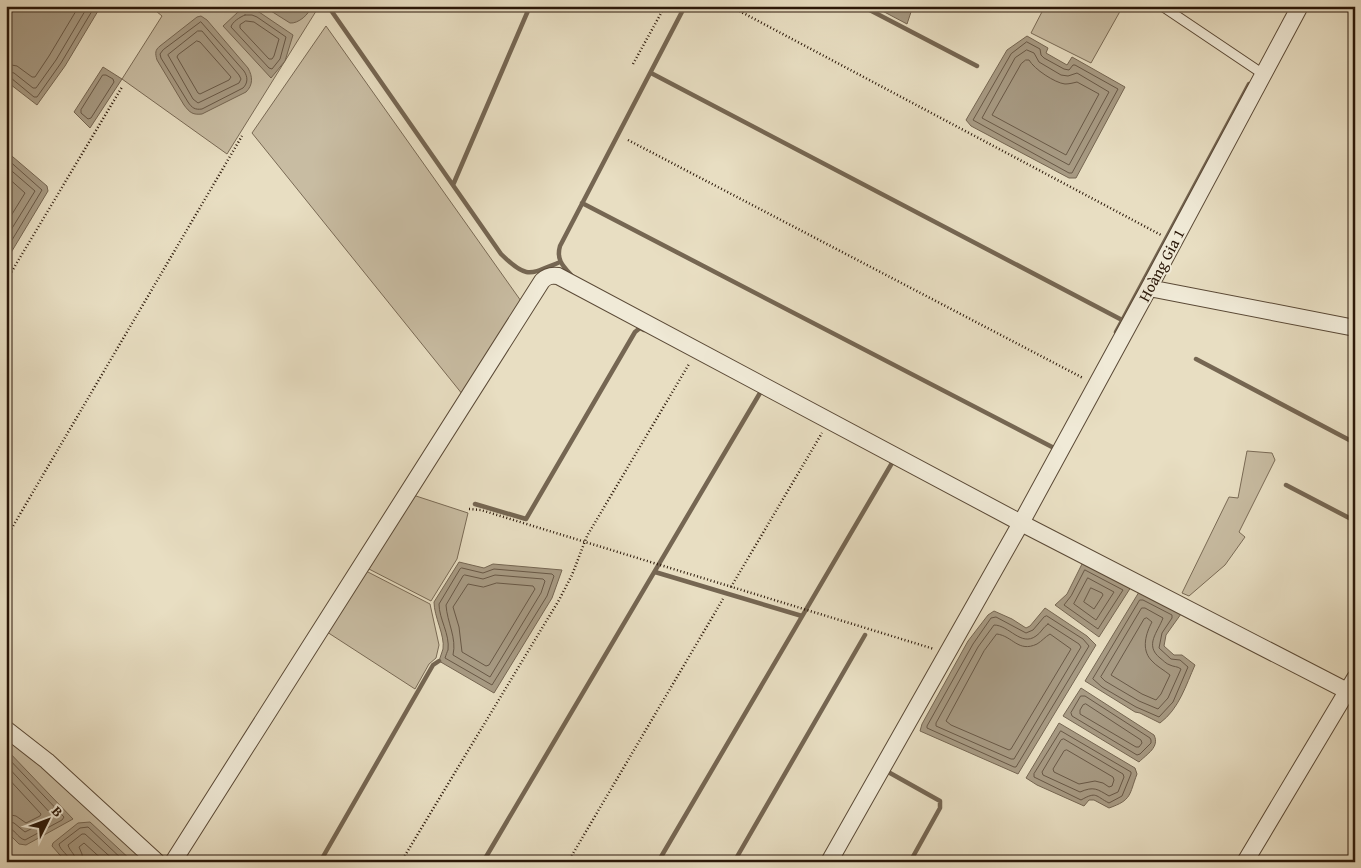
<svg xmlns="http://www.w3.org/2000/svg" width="1361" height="868" font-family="'Gentium Book Plus',serif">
	<rect width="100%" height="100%" fill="#e8dec2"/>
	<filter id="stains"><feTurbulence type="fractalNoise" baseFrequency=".004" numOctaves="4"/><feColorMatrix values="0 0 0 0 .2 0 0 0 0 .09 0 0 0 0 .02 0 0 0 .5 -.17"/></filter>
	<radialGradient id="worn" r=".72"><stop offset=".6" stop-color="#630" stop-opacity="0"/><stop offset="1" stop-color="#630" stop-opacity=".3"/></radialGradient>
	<path fill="#c8bca2" stroke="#796a55" d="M150,6H317L318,8L227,154L122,79L162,16Z
		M1045,6H1123L1091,63L1031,33Z
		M326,26L521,301L463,395L252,133Z
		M1247,451L1272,453L1275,460L1239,532L1245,537L1225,565L1189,596L1182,593L1229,497L1238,498Z
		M412,496H416L468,513L457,559L431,601L367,568Z
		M366,571L430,604L439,645L436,658L429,664L415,689L327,632Z
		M6,735L150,862H6Z"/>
	<path fill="#a79a83" stroke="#756652" d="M12,6H101L65,66L37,105L6,81V17Z
		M263,6H311C310,14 298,24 290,23Z
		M873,6H913L907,24Z
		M244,10H253L259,12L293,35L285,61L271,78L223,26L238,12Z
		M201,16L207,20L248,68C253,77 253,85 246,92L202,114C193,115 190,113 184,105L157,60C155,53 155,50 160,46L197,17Z
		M1027,36L1048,48L1046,53L1067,65L1072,57L1125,87L1076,178H1069L971,126L966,120L1007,50Z
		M103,67L122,79L90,128L74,112Z
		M6,151L47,186L48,191L9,256L6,257Z
		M459,562L484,568L493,564L562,570L552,598L494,693L439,661C440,657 442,653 443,649C445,635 434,617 434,602Z
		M1083,562L1131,587L1099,637L1055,605L1067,594Z
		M1139,592L1181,614L1166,635L1164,646L1174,655H1182L1195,665C1186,685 1179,709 1160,723L1140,713L1135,712L1085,681Z
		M1045,608L1087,636L1096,645L1018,774L920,731L922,724L968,641L988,615L994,611L1012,619L1026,628L1030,626Z
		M1081,688L1154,735C1160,747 1147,754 1139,762L1063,716Z
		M1059,723L1135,768L1137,774C1129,795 1132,800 1109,808L1094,800H1089L1084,806L1037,785L1026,778Z
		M6,749L73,819L26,845L19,844L6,831Z
		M90,822L133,862H66L52,846L53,843L78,823Z"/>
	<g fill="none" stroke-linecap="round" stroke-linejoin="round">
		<path stroke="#685846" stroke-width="1" d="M245,15H252L257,17L286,37L280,59L272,69L269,68L231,27C232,22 240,17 245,15Z
			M246,21L254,22L279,39L274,56L272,59H269L240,28V25Z
			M201,22L244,71C248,77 248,83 243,88L202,109C195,110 192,108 188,102L161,58L160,54L163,50Z
			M198,31H202L239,75L241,79L239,83L198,103L193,99L168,55Z
			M197,41L200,42L231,77L229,80L200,94L198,93L177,57L178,55Z
			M1027,42L1040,49L1041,55L1044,58L1064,69L1069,70L1073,65H1075L1118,89L1072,173H1069L973,120L1011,54Z
			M1027,50L1034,53L1039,62L1061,75L1068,76L1077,73L1109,92L1069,165L982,118L1015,58Z
			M1026,60H1029C1034,69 1055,83 1065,84C1069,84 1073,83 1077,82L1099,94L1066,155L992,115L1021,64Z
			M6,64L17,66L32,77H35L49,56L79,6
			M6,71L14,73L33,88H36L56,60L88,6
			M103,75H106L113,79L114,82L91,118L88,119L81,113V110Z
			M6,78H11L34,97H37L61,63L95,6
			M6,158L42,190L6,250
			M6,166L35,191L6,238
			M6,176L25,193L6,224
			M462,568L483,573L494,569L552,574L554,576L547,596L492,685L445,658C446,655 447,652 448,650C450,634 439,619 439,604L460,569Z
			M1085,570L1123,590L1098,629L1064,605L1071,596Z
			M465,575L483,579L495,575L543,579L545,581L541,593L490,677L453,655C457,638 447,622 446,605L463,576Z
			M1088,578L1114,592L1096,620L1074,604Z
			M497,583L533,586L535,589L489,665L486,666L462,652L459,627L453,607L468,584L483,587Z
			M1091,588L1102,593L1103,595L1094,609L1084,602Z
			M1140,600H1143L1172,615V618L1162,633L1159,648L1171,659L1180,660L1188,667L1173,702L1159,717L1136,707L1102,687L1093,679Z
			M1142,608H1145L1163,618C1158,632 1144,645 1160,658C1163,660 1166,664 1170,665C1174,667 1177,666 1181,669L1168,698L1158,709L1139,701L1105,681L1101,677Z
			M1047,616L1083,639L1089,646L1016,767H1014L927,728V726L973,644L991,618L996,617L1026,633L1033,630L1044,617Z
			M1147,618L1152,622C1146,633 1141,649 1151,660C1156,666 1164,670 1170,675L1161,694L1156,700L1142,694L1111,675L1144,619Z
			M1048,624L1079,644L1081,647L1014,759H1011L936,726V723L978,647L994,625C1009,625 1021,647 1036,636C1041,633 1043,627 1048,624Z
			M997,634C1013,636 1018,653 1037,644C1042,641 1045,637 1050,634L1071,649L1011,749L1009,750L951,725L946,721L984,651Z
			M1081,696H1085L1150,738L1151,740V743L1140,754L1137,755L1072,716L1071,713Z
			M1086,704L1141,740L1142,743L1139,747H1136L1080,714V710L1083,705Z
			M1061,731L1131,772V774L1122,796L1109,803C1095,796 1097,791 1081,800L1034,777V774Z
			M1064,739L1123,774L1124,777L1118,792L1109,796C1097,789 1094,786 1080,792L1043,775L1042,772L1061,740Z
			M1067,750L1113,777L1114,780L1112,786L1109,787L1103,783L1095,781L1079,784L1054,772L1053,769L1064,751Z
			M6,756L64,817L62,820L25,840C17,838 15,828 6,827
			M6,765L53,816L52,818L25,832L14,823L6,821
			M6,776L41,814L40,816L26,823L16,816L6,814
			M70,862C69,854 60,851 59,844L80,828L88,827L125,862
			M76,862C76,854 70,852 68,845L82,834H85L116,862
			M83,862L82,854L79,847L84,843L105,862"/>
		<path stroke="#756652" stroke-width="4.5" d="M328,6L501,254C527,280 530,274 560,262
			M862,6L977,66
			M651,73L1122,320
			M453,185L530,6
			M582,203L1054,448
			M572,276C563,266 556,260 560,246L685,6
			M1116,332L1249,84
			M1196,359L1355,443
			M1286,485L1355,521
			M475,504L526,519L635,332L640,328L644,330
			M655,572L802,616
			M890,773L940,801V808L910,862
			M320,862L433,665L439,661
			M483,862L760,393
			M658,862L892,463
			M734,862L865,635"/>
		<defs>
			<path id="service" d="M1162,6L1263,74"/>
			<path id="minor" d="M1149,288L1355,328
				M6,729L47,761L157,862
				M173,862L542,281C547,276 551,275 558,276L1021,523L1355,695
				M829,862L1021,523L1149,288L1300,6
				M1245,862L1355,678"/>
		</defs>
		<use href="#service" stroke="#5a4936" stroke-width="11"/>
		<use href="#minor" stroke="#5a4936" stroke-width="18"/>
		<path stroke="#2a1708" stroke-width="2.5" stroke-dasharray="1 2.5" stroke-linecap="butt" d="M730,6L1161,235
			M633,64L665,6
			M628,140L1083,378
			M6,267L12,271
			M6,281L122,87
			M469,509L481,510L934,649
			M6,538L242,136
			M731,587L822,433
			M401,862L559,600L572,575L587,536L689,364
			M568,862L723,599"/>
		<use href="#service" stroke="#f0ead7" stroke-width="9"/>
		<use href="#minor" stroke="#f0ead7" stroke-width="16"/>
	</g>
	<g text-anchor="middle" stroke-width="4" stroke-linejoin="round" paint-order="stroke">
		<g font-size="16" fill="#2a1708" stroke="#f0ead7">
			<text transform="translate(1161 265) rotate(-62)" y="6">Hoàng Gia 1</text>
		</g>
	</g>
	<rect width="1361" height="868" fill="none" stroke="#e8dec2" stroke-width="25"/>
	<rect x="8" y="8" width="1346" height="853" fill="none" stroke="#2a1708" stroke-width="2.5"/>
	<rect x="12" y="12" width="1336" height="843" fill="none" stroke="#2a1708"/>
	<g transform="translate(48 820) rotate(48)" stroke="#f0ead7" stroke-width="4" paint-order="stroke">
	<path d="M0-4L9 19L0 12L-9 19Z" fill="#2a1708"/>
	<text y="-8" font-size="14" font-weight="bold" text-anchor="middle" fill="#2a1708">B</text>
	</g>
	<rect width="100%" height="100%" filter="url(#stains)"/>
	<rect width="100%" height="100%" fill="url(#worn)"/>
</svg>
